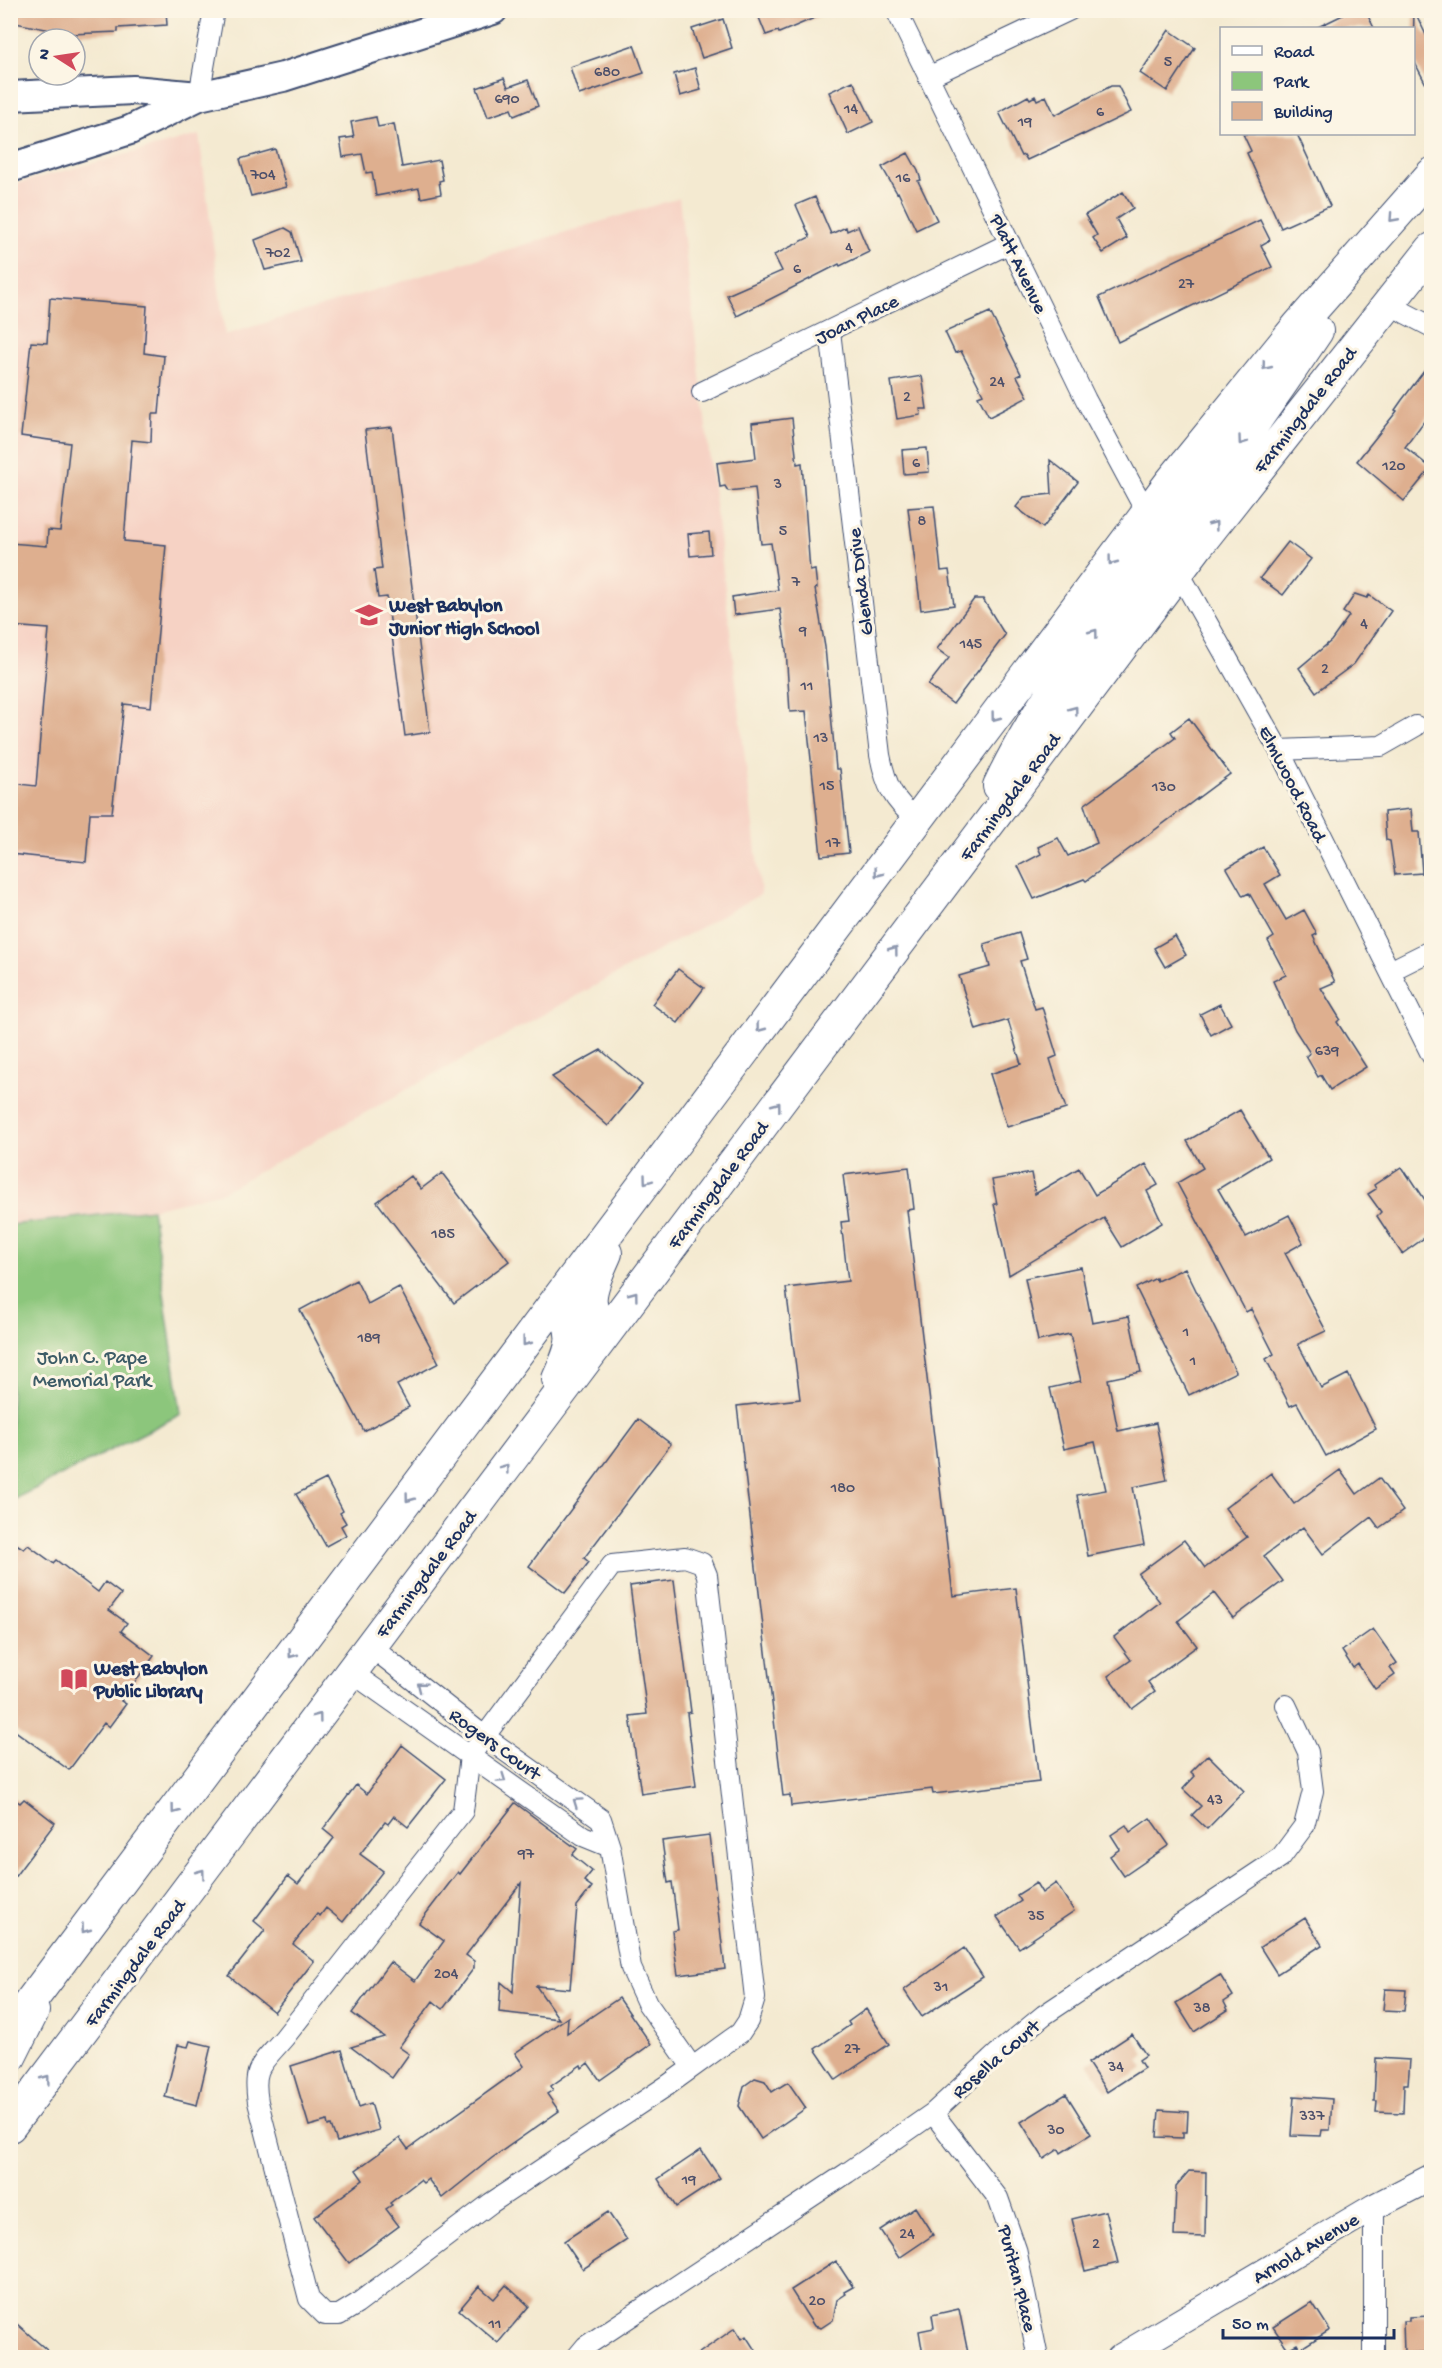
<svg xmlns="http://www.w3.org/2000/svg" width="1442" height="2368" font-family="'Gochi Hand',sans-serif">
	<rect width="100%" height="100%" fill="#fcf5e5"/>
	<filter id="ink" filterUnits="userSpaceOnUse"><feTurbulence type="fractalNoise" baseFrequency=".0167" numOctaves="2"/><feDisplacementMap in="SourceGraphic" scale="12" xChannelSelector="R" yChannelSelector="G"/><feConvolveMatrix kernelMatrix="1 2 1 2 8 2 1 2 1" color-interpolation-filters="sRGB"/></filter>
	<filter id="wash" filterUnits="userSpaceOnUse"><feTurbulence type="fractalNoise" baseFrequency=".008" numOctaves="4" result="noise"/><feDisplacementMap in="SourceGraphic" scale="24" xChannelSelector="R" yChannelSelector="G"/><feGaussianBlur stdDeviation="1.35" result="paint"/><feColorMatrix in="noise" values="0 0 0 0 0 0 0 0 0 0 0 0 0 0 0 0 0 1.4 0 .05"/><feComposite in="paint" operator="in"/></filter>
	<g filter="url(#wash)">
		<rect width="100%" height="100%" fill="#f4ead1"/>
		<path fill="#f6d2c4" d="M199,135L225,335L679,198L761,894L222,1192L152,1209L11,1225V185Z"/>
		<path fill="#8cc67b" stroke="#547a6c" stroke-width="1.5" d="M152,1209L181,1414L11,1501V1225Z"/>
		<g id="blocks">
			<path fill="#deaf8f" d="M10,10H166L167,25L118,28V32L71,34L10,22Z
				M756,10H831V11L779,33L778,31L766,35Z
				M1353,10H1365L1374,28H1316Z
				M1414,10L1426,35L1431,32V94L1413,59Z
				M723,19L732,48L702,58L692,29Z
				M1169,30L1195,48L1167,91L1140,73Z
				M634,45L644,73L579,95L570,67Z
				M695,68L701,90L680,96L674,74Z
				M504,78L508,87L528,80L538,106L514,116L511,109L488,117L477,88Z
				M853,81L873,122L848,134L829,92Z
				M1111,86H1118L1131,112L1083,135V134L1027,160L1024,155L1021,156L999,112L1028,96L1030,99L1035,96L1037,100L1046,96L1055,115Z
				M376,117L378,127L394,124L402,167L439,160L443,180L439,181L441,194L421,198L419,188L376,196L372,172L366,173L362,154L343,157L340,139L354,137L351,122Z
				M1243,134H1297L1330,206L1281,228L1247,153L1251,151Z
				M275,149L286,187L251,196L240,159Z
				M908,153L918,171L921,180L918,181L937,220L916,230L898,192L897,193L882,167Z
				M1123,192L1133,208L1116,219L1127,238L1103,253L1093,238L1097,235L1085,215Z
				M815,197L831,234L846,227L847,231L858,226L869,252L840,266L839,264L737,316L727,295L782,271L774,255L810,237L796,205Z
				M1260,220L1270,240L1261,245L1272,267L1118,342L1099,297Z
				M285,228L292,232L301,262L265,270L255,240Z
				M50,298L147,306L144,353L164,356L159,414H152L151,442L132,440L124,541L166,545L151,707L124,704L112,813H90L86,862L10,854V783L36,786L49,629L10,626V543L47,546L48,530L60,531L70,443L21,436L31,342L47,343Z
				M990,312L1021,374L1017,376L1028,397L989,417L978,396L983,394L961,351L955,353L945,332Z
				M1431,362V412L1405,447L1431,468L1404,501L1357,461L1397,411L1395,410L1402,400Z
				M922,376L927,409H920L921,415L897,419L891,381Z
				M792,418L797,464L802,463L810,571L815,570L817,588L815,589L825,647L836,769H840L849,853L821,856L806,711L790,712L786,649L780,609L734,615L732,597L778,590L771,543L761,544L755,488L728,491L725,486L720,487L717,463L756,458L752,423Z
				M392,427L430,732L405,736L387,597L378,598L374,570L382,569L365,430Z
				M927,448L929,472L904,474L902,450Z
				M1050,460L1078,482L1043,528L1016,507L1024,497L1052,494Z
				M934,506L941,571L949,570L954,605L921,610L908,508Z
				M709,532L711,554L690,556L688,534Z
				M1288,542L1311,559L1283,595L1260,578Z
				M1355,594L1367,598L1369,595L1391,611L1354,664L1316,692L1299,668L1331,641L1349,616L1343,612Z
				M974,599H983L1005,635L953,704L928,685L949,658L937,649Z
				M1189,718L1230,774L1086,881L1084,879L1034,899L1018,866L1041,854L1038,847L1058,838L1068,856L1097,843L1084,805L1175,738L1171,732Z
				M1411,809L1413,832H1419L1422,873L1395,875L1390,841L1386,840L1384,812Z
				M1263,847L1280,875L1265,884L1286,920L1304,910L1317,934L1313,936L1335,982L1321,988L1340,1019L1337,1022L1366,1067L1330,1090L1321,1075L1318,1077L1306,1056L1310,1053L1295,1030L1273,981L1286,975L1268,941L1274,937L1249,893L1243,896L1227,868Z
				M1019,933L1027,959L1020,961L1035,1009L1042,1007L1057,1056L1050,1059L1066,1109L1007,1127L990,1074L1021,1064L1008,1020L976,1030L959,976L990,967L984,944Z
				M1175,936L1186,955L1165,967L1154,948Z
				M678,969L704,988L678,1023L652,1004Z
				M1220,1004L1231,1024L1211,1035L1200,1014Z
				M601,1050L642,1085L608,1126L552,1077Z
				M1240,1110L1269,1158L1218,1189L1246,1237L1289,1215L1303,1243L1285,1253L1326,1331L1298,1344L1321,1388L1348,1374L1376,1429L1326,1456L1297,1403L1290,1406L1266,1359L1274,1354L1251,1309L1246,1312L1177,1183L1203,1168L1187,1141Z
				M1146,1164L1158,1185L1147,1191L1162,1223L1122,1247L1104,1218L1009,1275L994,1204H997L992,1180L1031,1173L1035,1194L1079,1168L1095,1195Z
				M909,1167L914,1209L907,1210L953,1596L1016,1588L1039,1782L933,1794L932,1789L791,1806L790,1795L783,1796L737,1406L800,1399L786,1288L848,1281L841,1222L849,1221L843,1175Z
				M1401,1167L1409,1179L1410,1177L1431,1209V1233L1402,1254L1377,1216L1381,1212L1368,1194L1376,1189L1374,1185Z
				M442,1173L509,1261L454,1303L377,1202L411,1176L421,1189Z
				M1081,1267L1092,1323L1129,1316L1141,1372L1108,1379L1118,1431L1156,1423L1167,1480L1133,1487L1144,1545L1088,1556L1077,1495L1106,1490L1095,1442L1064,1449L1050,1388L1081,1381L1070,1334L1038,1341L1025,1278Z
				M1185,1268L1236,1372L1189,1395L1136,1288L1156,1278L1157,1281Z
				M356,1280L368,1304L399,1287L439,1363L397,1385L409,1407L364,1431L300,1310Z
				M638,1419L671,1444L584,1558L589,1562L565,1593L529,1566Z
				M1340,1470L1357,1494L1379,1478L1403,1511L1379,1528L1371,1517L1323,1554L1303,1527L1264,1556L1283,1581L1233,1618L1214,1593L1178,1621L1197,1646L1148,1682L1155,1692L1132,1709L1108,1676L1131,1660L1114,1637L1160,1602L1138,1574L1184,1540L1205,1568L1247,1537L1225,1508L1271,1473L1294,1504Z
				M326,1479L343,1511L340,1513L346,1523L341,1526L346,1535L326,1546L296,1494Z
				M10,1540L24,1549L28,1545L53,1563L56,1560L98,1592L105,1582L121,1594L109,1610L127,1623L121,1631L154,1656L121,1701L126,1704L109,1727L104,1723L69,1770L10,1727Z
				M674,1580L691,1712L687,1713L696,1786L641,1794L630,1716L647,1714L630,1586Z
				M1373,1629L1397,1663L1390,1668L1395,1675L1375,1689L1358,1664L1353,1668L1342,1651Z
				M402,1745L446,1779L408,1827L394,1816L388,1824L385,1822L360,1854L383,1871L343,1922L326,1908L320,1916L317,1914L293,1944L314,1961L274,2012L229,1976L265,1930L254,1921L288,1876L298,1884L334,1838L323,1829L356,1785L367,1794Z
				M1208,1755L1244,1791L1207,1829L1192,1815L1201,1806L1183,1789L1195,1776L1191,1772Z
				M10,1796L20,1803L24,1799L55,1823L10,1883Z
				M515,1803L577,1849L572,1855L592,1871L584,1881L592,1887L577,1906L570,1989L536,1986L559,2019L499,2012L501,1982L513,1992L521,1883L466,1955L474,1961V1968L443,2009L433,2001L399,2047L409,2054L392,2078L351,2047L384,2037L352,2013L390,1962L415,1981L444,1941L419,1923L458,1872L460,1874Z
				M1150,1818L1169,1845L1124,1876L1110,1856L1120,1849L1111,1835L1126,1825L1130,1832Z
				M709,1835L725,1969L678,1975L672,1931L678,1930L672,1882L668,1883L662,1841Z
				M1036,1883L1042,1893L1056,1883L1074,1911L1019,1948L997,1917L1021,1901L1017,1895Z
				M1305,1918L1322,1945L1277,1974L1260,1947Z
				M964,1948L983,1977L922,2017L904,1990Z
				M1220,1975L1233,1996L1224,2002L1228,2010L1194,2032L1176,2003Z
				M1385,1989L1406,1990L1404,2011L1383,2010Z
				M619,1998L651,2044L600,2080L588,2063L582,2068L581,2065L551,2086L553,2090L547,2094L559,2111L492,2158L442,2198L428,2179L423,2183L420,2180L390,2203L392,2205L386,2209L399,2226L349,2263L314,2217L363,2180L356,2170L400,2138L408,2149L524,2066L515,2053L568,2017L567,2033Z
				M866,2009L889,2044L836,2080L815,2049L850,2025L848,2022Z
				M1132,2034L1146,2055L1139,2060L1144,2068L1107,2092L1088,2063Z
				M190,2041L211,2046L197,2105L165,2097L178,2045L188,2047Z
				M342,2050L359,2107L371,2103L379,2130L337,2142L331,2125L328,2126L327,2121L309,2126L291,2066Z
				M1376,2058L1410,2060L1408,2084H1404L1403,2113L1376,2112L1377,2101H1374Z
				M755,2078L765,2081L772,2092L788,2082L806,2108L761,2139L739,2106L744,2086Z
				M1066,2094L1091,2134L1061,2153L1059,2149L1044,2159L1021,2122Z
				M1294,2096L1332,2099L1330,2130H1322L1321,2136L1291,2135Z
				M1159,2110L1188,2112L1187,2132H1183V2138L1157,2137Z
				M701,2150L720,2178L676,2207L658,2179Z
				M1189,2171L1206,2172L1205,2237L1174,2236L1176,2186Z
				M915,2207L933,2235L899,2258L880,2230Z
				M1105,2211L1118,2263L1085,2271L1072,2219Z
				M608,2212L627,2240L583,2269L564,2241Z
				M836,2261L853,2287L844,2292L846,2294L837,2300L833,2320L821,2328L814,2326L791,2290Z
				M506,2285L529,2306L498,2343L459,2310L479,2286L494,2299Z
				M1312,2302L1330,2330L1300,2349L1297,2344L1288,2349L1273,2327Z
				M959,2309L969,2358H935L934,2353L923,2355L919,2331L934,2328L932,2315Z
				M1431,2316V2352L1404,2353L1403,2321H1409V2317Z
				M10,2318L56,2358H10Z
				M735,2328L742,2339L746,2336L760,2358H692Z"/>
		</g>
	</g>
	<g filter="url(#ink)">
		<use href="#blocks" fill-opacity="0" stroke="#3c4b6f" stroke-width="1.5"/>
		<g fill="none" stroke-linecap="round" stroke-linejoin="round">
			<defs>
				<path id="minor" d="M896,10L1086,400L1152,523
					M928,77L1070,10
					M199,96L214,10
					M1388,301L1405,313L1432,327
					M830,331L880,755C886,786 893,800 917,820
					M702,392L1010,243
					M1174,564L1279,750L1432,1056
					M1279,750L1381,746L1416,726
					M1390,971L1432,950
					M685,1557L702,1563L707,1575L755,1998L748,2021L740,2033L730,2040L668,2085L491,2203L357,2304L339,2315H325L309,2299L258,2102C252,2066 262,2064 284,2038L463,1811L470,1756L612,1565Z
					M370,1646L484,1736L601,1819L610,1847L631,1968L647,2003L692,2067
					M351,1672L583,1836L610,1847
					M933,2113L998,2198L1016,2249L1038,2358
					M576,2358L586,2346L847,2173L933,2113L999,2052L1044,2015L1281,1857L1304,1826L1313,1791L1308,1752L1286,1705
					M1374,2358V2207"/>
				<path id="tertiary" d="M1119,2358L1374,2207L1432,2177"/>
				<path id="secondary" d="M10,96L133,90L199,96
					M10,168L130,130L199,96L283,77L493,10"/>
				<path id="primary" d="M999,786C1041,696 1105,620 1165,542C1219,473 1269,403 1317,331
					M557,1301C579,1333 573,1346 558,1379
					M604,1334C581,1302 592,1286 606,1253
					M10,2029L1170,483L1298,326L1432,174
					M10,2057L33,2011
					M10,2126L1198,545L1432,249"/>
			</defs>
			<use href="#minor" stroke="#3c4b6f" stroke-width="22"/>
			<use href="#tertiary" stroke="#3c4b6f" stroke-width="28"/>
			<use href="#secondary" stroke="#3c4b6f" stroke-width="32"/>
			<use href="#primary" stroke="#3c4b6f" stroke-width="34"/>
			<use href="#minor" stroke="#fff" stroke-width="20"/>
			<use href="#tertiary" stroke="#fff" stroke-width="26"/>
			<use href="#secondary" stroke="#fff" stroke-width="28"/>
			<use href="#primary" stroke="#fff" stroke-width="32"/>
		</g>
		<defs><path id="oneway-chevron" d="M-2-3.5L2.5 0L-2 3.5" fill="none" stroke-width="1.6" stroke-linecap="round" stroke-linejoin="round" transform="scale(1.5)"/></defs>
		<g stroke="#8d97ae">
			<use href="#oneway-chevron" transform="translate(1393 218) rotate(132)"/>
			<use href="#oneway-chevron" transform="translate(1266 366) rotate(129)"/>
			<use href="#oneway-chevron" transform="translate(1242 441) rotate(126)"/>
			<use href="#oneway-chevron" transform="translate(1214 525) rotate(-53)"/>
			<use href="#oneway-chevron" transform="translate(1112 561) rotate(127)"/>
			<use href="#oneway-chevron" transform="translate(1094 633) rotate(-53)"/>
			<use href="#oneway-chevron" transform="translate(1074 710) rotate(-53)"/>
			<use href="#oneway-chevron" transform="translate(995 717) rotate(127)"/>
			<use href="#oneway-chevron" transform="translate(878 873) rotate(127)"/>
			<use href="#oneway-chevron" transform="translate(894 950) rotate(-53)"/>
			<use href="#oneway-chevron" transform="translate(760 1028) rotate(127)"/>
			<use href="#oneway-chevron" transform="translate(777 1106) rotate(-53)"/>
			<use href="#oneway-chevron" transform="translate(647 1180) rotate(126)"/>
			<use href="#oneway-chevron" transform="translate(634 1295) rotate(-53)"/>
			<use href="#oneway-chevron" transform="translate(526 1342) rotate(127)"/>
			<use href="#oneway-chevron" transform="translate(505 1468) rotate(-53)"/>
			<use href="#oneway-chevron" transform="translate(409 1498) rotate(127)"/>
			<use href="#oneway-chevron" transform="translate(292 1654) rotate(127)"/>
			<use href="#oneway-chevron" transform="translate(421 1686) rotate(-142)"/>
			<use href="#oneway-chevron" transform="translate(318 1717) rotate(-53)"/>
			<use href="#oneway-chevron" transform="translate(502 1779) rotate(35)"/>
			<use href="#oneway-chevron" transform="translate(577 1802) rotate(-145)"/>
			<use href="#oneway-chevron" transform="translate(175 1810) rotate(127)"/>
			<use href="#oneway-chevron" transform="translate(201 1873) rotate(-53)"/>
			<use href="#oneway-chevron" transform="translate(85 1929) rotate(127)"/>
			<use href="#oneway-chevron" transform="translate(46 2079) rotate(-53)"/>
		</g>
	</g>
	<defs>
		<symbol id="school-bare" viewBox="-9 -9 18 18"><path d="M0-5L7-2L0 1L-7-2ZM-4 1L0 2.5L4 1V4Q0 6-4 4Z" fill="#d1495b" stroke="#fcf5e5" stroke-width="2.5" paint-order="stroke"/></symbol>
		<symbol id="library-bare" viewBox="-9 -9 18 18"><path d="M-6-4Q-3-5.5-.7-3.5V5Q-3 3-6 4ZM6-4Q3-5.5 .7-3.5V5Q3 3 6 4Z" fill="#d1495b" stroke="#fcf5e5" stroke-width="2.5" paint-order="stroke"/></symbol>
	</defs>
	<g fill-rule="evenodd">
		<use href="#school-bare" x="350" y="596" width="38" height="38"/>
		<use href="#library-bare" x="55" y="1660" width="38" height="38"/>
	</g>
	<g text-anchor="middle" stroke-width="6" stroke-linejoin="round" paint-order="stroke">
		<g font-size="16" fill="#4c4f6a">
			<text x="1168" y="66">5</text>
			<text x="607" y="76">680</text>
			<text x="507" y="103">690</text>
			<text x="851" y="113">14</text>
			<text x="1100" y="116">6</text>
			<text x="1025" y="126">19</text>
			<text x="263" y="179">704</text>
			<text x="903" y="182">16</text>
			<text x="849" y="252">4</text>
			<text x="278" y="257">702</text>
			<text x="797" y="273">6</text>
			<text x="1186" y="288">27</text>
			<text x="997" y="386">24</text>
			<text x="907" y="401">2</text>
			<text x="916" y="467">6</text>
			<text x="1394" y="470">120</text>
			<text x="778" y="488">3</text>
			<text x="922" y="525">8</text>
			<text x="783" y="535">5</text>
			<text x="796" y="586">7</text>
			<text x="1364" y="628">4</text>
			<text x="803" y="635">9</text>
			<text x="971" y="648">145</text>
			<text x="1325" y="673">2</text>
			<text x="807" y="690">11</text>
			<text x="821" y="742">13</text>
			<text x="827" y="790">15</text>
			<text x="1164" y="791">130</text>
			<text x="833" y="847">17</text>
			<text x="1327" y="1055">639</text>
			<text x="443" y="1238">185</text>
			<text x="1186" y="1336">1</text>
			<text x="369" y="1342">189</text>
			<text x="1193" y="1365">1</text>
			<text x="843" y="1492">180</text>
			<text x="1215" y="1804">43</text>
			<text x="526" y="1858">97</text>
			<text x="1036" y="1920">35</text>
			<text x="446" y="1978">204</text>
			<text x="941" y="1991">31</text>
			<text x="1202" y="2012">38</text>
			<text x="852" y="2053">27</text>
			<text x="1116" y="2071">34</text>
			<text x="1312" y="2120">337</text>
			<text x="1056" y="2134">30</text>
			<text x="689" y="2184">19</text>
			<text x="907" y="2238">24</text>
			<text x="1096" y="2248">2</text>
			<text x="817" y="2305">20</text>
			<text x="495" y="2328">11</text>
		</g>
		<g font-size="20" fill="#1b2f5e" stroke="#fcf5e5">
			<text transform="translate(1020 263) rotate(64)" y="7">Platt Avenue</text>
			<text transform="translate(856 318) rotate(-26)" y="7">Joan Place</text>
			<text transform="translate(1304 409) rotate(-52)" y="7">Farmingdale Road</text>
			<text transform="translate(859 582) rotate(-97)" y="7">Glenda Drive</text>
			<text transform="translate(1294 783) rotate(63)" y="7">Elmwood Road</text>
			<text transform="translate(1009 796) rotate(-53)" y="7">Farmingdale Road</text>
			<text transform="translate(717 1184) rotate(-53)" y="7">Farmingdale Road</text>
			<text transform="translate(425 1573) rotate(-53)" y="7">Farmingdale Road</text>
			<text transform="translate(496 1743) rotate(36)" y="7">Rogers Court</text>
			<text transform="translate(134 1962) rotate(-53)" y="7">Farmingdale Road</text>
			<text transform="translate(995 2058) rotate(-41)" y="7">Rosella Court</text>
			<text transform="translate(1305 2247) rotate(-31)" y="7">Arnold Avenue</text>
			<text transform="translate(1019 2278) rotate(76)" y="7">Puritan Place</text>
		</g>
		<g font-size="20" font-weight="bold" fill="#1b2f5e" stroke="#fcf5e5" text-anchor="start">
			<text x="389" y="611">West Babylon<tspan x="389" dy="23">Junior High School</tspan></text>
			<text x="94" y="1674">West Babylon<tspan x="94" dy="23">Public Library</tspan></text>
		</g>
		<g font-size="20" fill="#3d5c67" stroke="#fcf5e5">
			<text x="92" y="1363">John C. Pape<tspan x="92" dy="23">Memorial Park</tspan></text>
		</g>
	</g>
	<rect width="1442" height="2368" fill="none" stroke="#fcf5e5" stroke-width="36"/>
	<rect x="1220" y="27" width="195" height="108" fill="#fcf5e5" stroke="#a2a6af" stroke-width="1.5"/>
	<rect x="1232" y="46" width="30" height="9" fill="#ffffff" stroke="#a2a6af" stroke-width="1.5"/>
	<text x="1274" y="57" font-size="18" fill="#1b2f5e">Road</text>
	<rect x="1232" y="72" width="30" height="18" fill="#8cc67b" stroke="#a2a6af" stroke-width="1.5"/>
	<text x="1274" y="87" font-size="18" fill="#1b2f5e">Park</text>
	<rect x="1232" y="102" width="30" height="18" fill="#deaf8f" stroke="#a2a6af" stroke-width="1.5"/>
	<text x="1274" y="117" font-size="18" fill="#1b2f5e">Building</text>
	<g transform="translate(57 57) rotate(282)"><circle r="28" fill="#fcf5e5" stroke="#a2a6af" stroke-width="1.5"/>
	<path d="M0-4.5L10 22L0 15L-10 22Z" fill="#d1495b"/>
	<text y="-9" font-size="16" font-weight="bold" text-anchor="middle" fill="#1b2f5e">N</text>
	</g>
	<path d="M1223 2329v9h171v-9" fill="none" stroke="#1b2f5e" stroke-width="3"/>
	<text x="1232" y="2329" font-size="18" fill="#1b2f5e" stroke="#fcf5e5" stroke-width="4.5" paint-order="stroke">50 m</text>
</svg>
